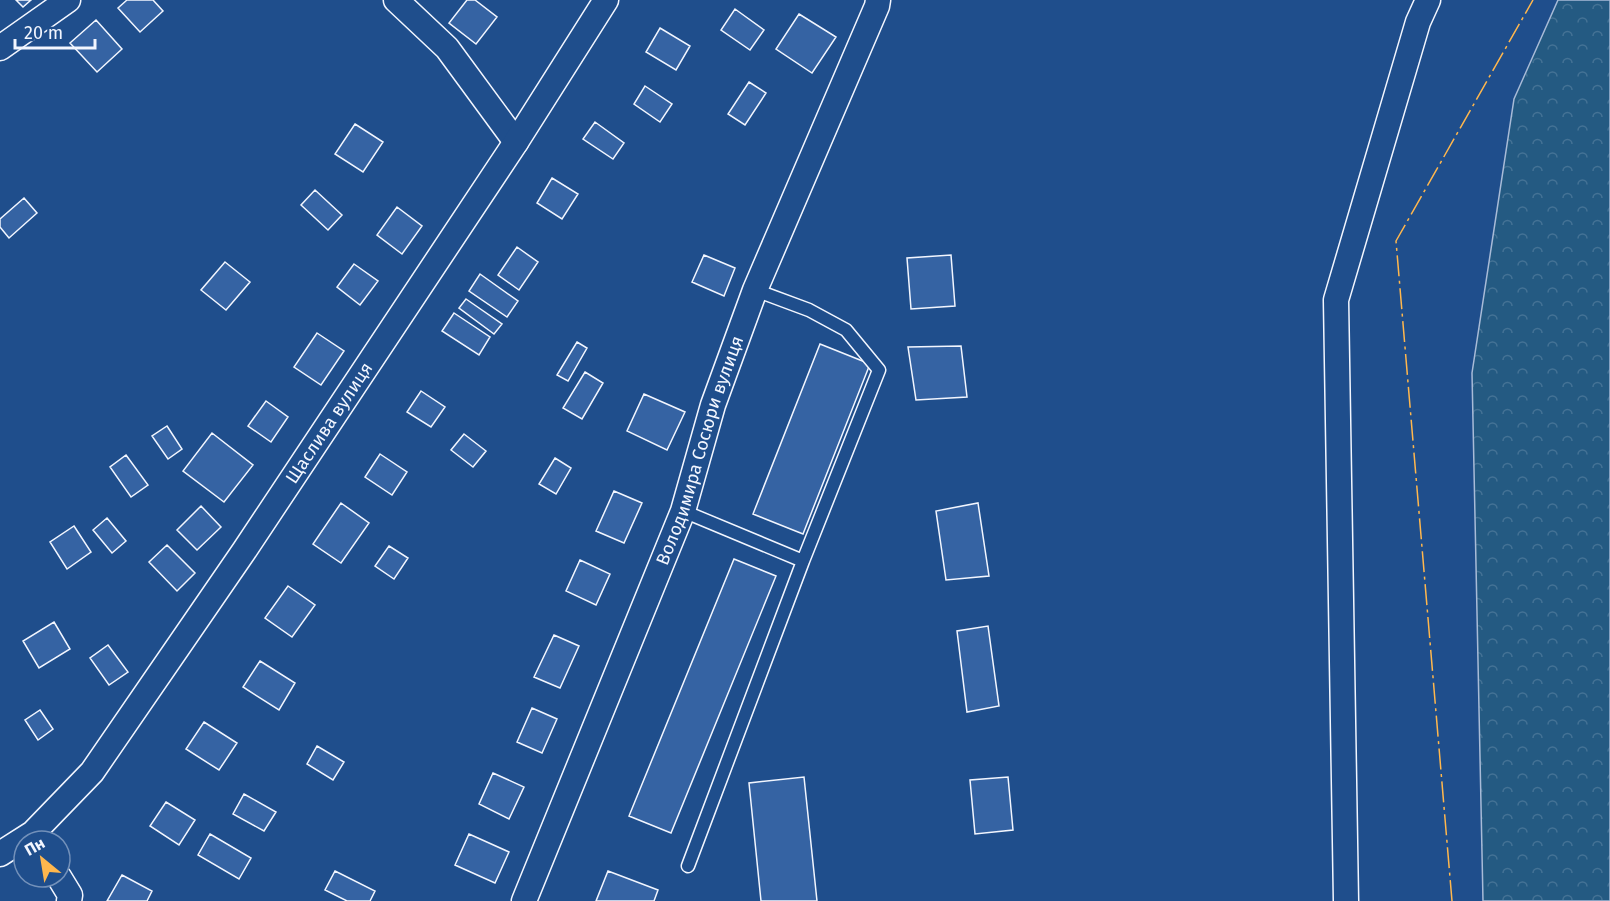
<svg xmlns="http://www.w3.org/2000/svg" width="1610" height="901" font-family="'Fira Sans',sans-serif">
	<defs>
		<pattern id="forest-crowns" width="20" height="18" patternUnits="userSpaceOnUse" patternTransform="scale(1.5)"><rect width="20" height="18" fill="#245a82"/><path d="M2 6a3 3 0 1 1 6 0M12 15a3 3 0 1 1 6 0" fill="none" stroke="#447295"/></pattern>
	</defs>
	<rect width="100%" height="100%" fill="#1f4e8c"/>
	<path fill="url(#forest-crowns)" stroke="#a8bbd7" stroke-width="1.5" d="M1558,0H1610V901H1483L1472,373L1514,99Z"/>
	<path fill="#3563a3" stroke="#f2f6ff" stroke-width="1.5" d="M16,0H31L23,7Z
		M127,0H153L163,11L140,32L118,8Z
		M467,0H475L497,17L476,44L449,23Z
		M735,9L764,30L750,50L721,30Z
		M799,14L836,37L812,73L776,49Z
		M96,20L122,49L97,72L70,43Z
		M660,28L690,46L676,70L646,52Z
		M749,82L766,93L745,125L728,114Z
		M645,86L672,104L660,122L634,104Z
		M595,122L624,143L613,159L583,139Z
		M355,124L383,142L363,172L335,154Z
		M552,178L578,194L562,219L537,203Z
		M315,190L342,215L328,230L301,205Z
		M24,198L37,213L9,238L0,227V219Z
		M397,207L422,226L402,254L377,235Z
		M517,247L538,262L519,290L498,275Z
		M704,255L735,268L724,296L692,282Z
		M951,255L955,306L911,309L907,258Z
		M225,262L250,282L226,310L201,290Z
		M354,264L378,281L360,305L337,287Z
		M480,274L518,301L507,317L469,291Z
		M466,299L502,324L494,334L459,308Z
		M454,313L490,337L479,355L442,331Z
		M317,333L344,351L321,385L294,367Z
		M577,342L587,348L568,381L557,375Z
		M820,344L870,364L803,534L753,514Z
		M961,346L967,397L916,400L908,347Z
		M585,372L603,383L582,419L563,408Z
		M421,391L445,407L431,427L407,412Z
		M644,394L685,412L667,450L627,431Z
		M266,401L288,417L271,442L248,426Z
		M167,426L182,449L168,459L152,436Z
		M212,433L253,465L224,502L183,471Z
		M464,434L486,451L473,467L451,450Z
		M380,454L407,472L392,495L365,477Z
		M126,455L148,485L131,497L110,467Z
		M555,458L571,468L556,494L539,484Z
		M614,491L642,503L624,543L596,531Z
		M341,503L369,523L341,563L313,544Z
		M978,503L989,576L946,580L936,511Z
		M201,506L221,527L197,550L177,530Z
		M107,518L126,541L112,553L93,530Z
		M74,526L91,552L67,569L50,542Z
		M167,545L195,573L177,591L149,562Z
		M389,546L408,558L394,579L375,566Z
		M734,559L776,576L671,833L629,816Z
		M580,560L610,574L596,605L566,591Z
		M288,586L315,605L292,637L265,618Z
		M54,622L70,649L39,668L23,641Z
		M988,626L999,706L967,712L957,631Z
		M554,635L579,646L560,688L534,677Z
		M108,645L128,672L109,685L90,658Z
		M260,661L295,683L279,710L243,687Z
		M532,708L557,719L542,753L517,742Z
		M40,710L53,729L38,740L25,720Z
		M204,722L237,743L219,770L186,749Z
		M317,746L344,762L333,780L307,764Z
		M493,773L524,787L509,819L479,804Z
		M804,777L817,901H761L749,783Z
		M1008,777L1013,830L975,834L970,780Z
		M244,794L276,812L264,831L233,814Z
		M166,802L195,820L179,845L150,826Z
		M210,834L251,858L239,879L198,855Z
		M469,834L509,852L495,883L455,865Z
		M335,871L375,891L370,901H347L325,890Z
		M608,871L658,890L654,901H596Z
		M122,875L152,891L147,901H107Z"/>
	<g fill="none" stroke-linecap="round" stroke-linejoin="round">
		<defs>
			<path id="lane" d="M755,290L809,310L846,330L879,370L803,561
				M683,511L803,561L688,866"/>
			<g id="street">
				<path d="M396,0L447,48L516,142"/>
				<path d="M0,48L68,0"/>
				<path id="s1" d="M0,854L33,833L92,772L244,551L516,142L606,0"/>
				<path d="M59,877L70,895L69,901"/>
				<path id="s2" d="M524,901L683,511L713,405L755,290L877,6L878,0"/>
				<path d="M1346,901L1336,300L1418,22L1428,0"/>
			</g>
		</defs>
		<use href="#lane" stroke="#f2f6ff" stroke-width="15"/>
		<use href="#street" stroke="#f2f6ff" stroke-width="27"/>
		<use href="#lane" stroke="#1f4e8c" stroke-width="12"/>
		<use href="#street" stroke="#1f4e8c" stroke-width="24"/>
		<path stroke="#ffb74d" stroke-width="1.5" stroke-dasharray="21 4.5 3 4.5" stroke-linecap="butt" d="M1452,901L1396,241L1533,0"/>
	</g>
	<g text-anchor="middle" stroke-width="4.5" stroke-linejoin="round" paint-order="stroke">
		<g font-size="18" fill="#f2f6ff" stroke="#1f4e8c">
			<text dy="6" stroke="none"><textPath href="#s1" startOffset="546">Щаслива вулиця</textPath></text>
			<text dy="6" stroke="none"><textPath href="#s2" startOffset="484">Володимира Сосюри вулиця</textPath></text>
		</g>
	</g>
	<g transform="translate(42 859) rotate(330)"><circle r="28" fill="#1f4e8c" stroke="#7391ba" stroke-width="1.5"/>
	<path d="M0-4.5L10 22L0 15L-10 22Z" fill="#ffb74d"/>
	<text y="-9" font-size="16" font-weight="bold" text-anchor="middle" fill="#f2f6ff">Пн</text>
	</g>
	<path d="M15 39v9h80v-9" fill="none" stroke="#f2f6ff" stroke-width="3"/>
	<text x="24" y="39" font-size="18" fill="#f2f6ff" stroke="#1f4e8c" stroke-width="4.5" paint-order="stroke">20 m</text>
</svg>
